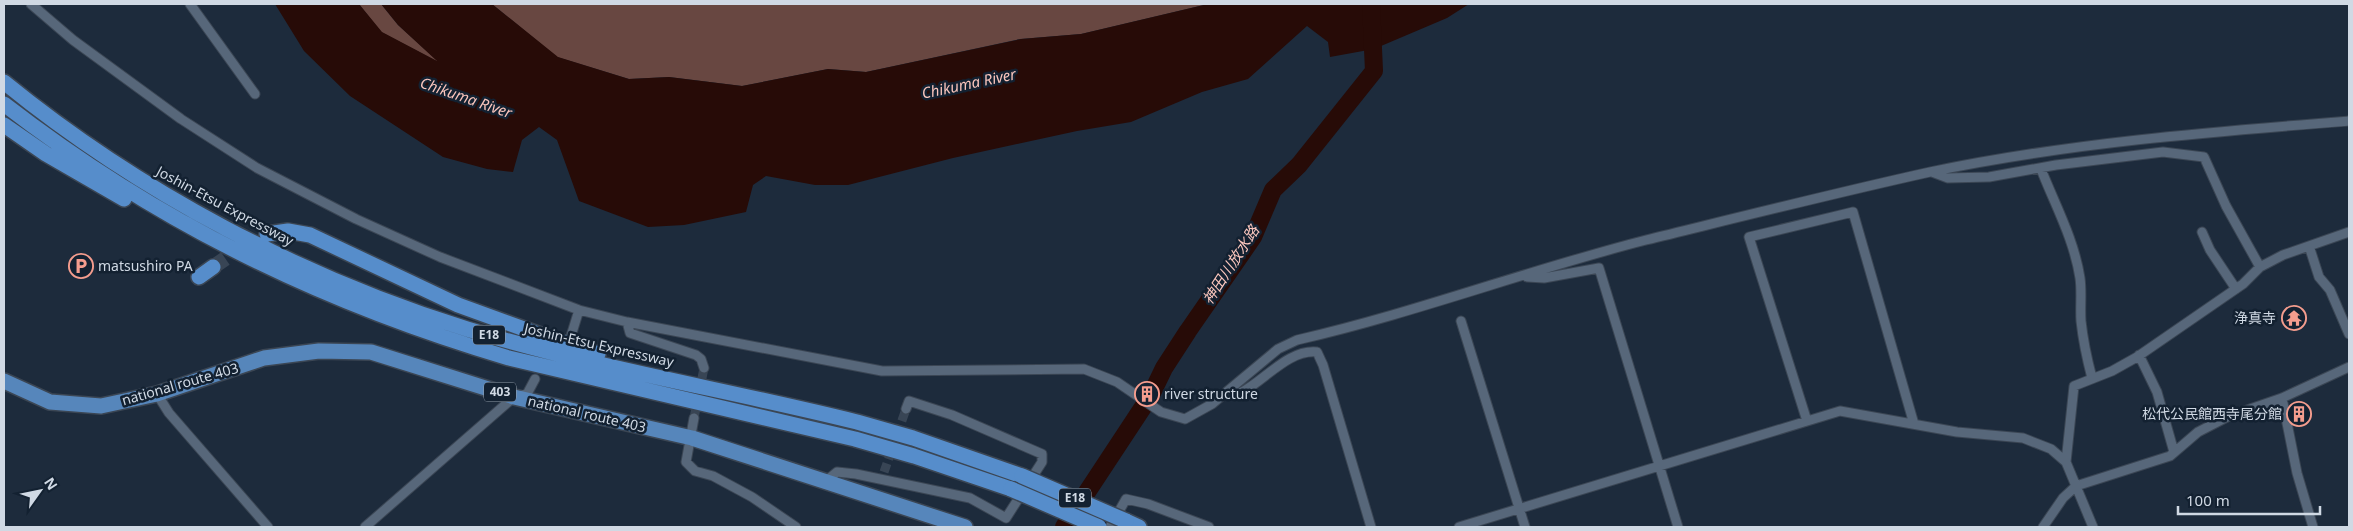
<svg xmlns="http://www.w3.org/2000/svg" width="2353" height="531" font-family="'Noto Sans','Noto Sans JP',sans-serif">
	<rect width="100%" height="100%" fill="#1d2b3c"/>
	<path fill="#684741" d="M359,4H381L398,25L440,63L381,32Z
		M492,4H1208L1081,34L1020,39L866,72L828,69L742,86L669,77L629,79L557,57Z"/>
	<path fill="#270b07" d="M275,4H359L382,32L437,61L398,25L381,4H492L558,57L629,79L669,77L742,86L828,69L866,72L1021,39L1081,34L1208,4H1469L1447,18L1374,49L1330,57L1328,42L1307,26L1248,79L1202,92L1131,122L1077,131L953,158L848,185H815L766,176L753,185L746,212L684,225L648,227L579,201L557,140L539,127L522,140L513,172L487,169L443,157L350,96L304,51Z"/>
	<g fill="none" stroke-linecap="round" stroke-linejoin="round">
		<path stroke="#270b07" stroke-width="18" d="M1064,527L1151,395L1164,368L1188,331L1253,237L1273,190L1299,165L1374,71L1371,4"/>
		<path stroke="#384555" stroke-width="9" stroke-dasharray="9 4.5" stroke-linecap="butt" d="M694,418L704,368
			M884,472L906,409"/>
		<path stroke="#384555" stroke-width="15" stroke-dasharray="15 8" stroke-linecap="butt" d="M213,267L245,245"/>
		<defs>
			<path id="minor" d="M31,4L73,40L181,119L257,168L356,219L440,257L579,310L627,322L882,371L1084,369L1117,382L1161,412L1185,419L1212,404L1278,349L1297,340C1415,313 1528,270 1646,240C1740,217 1835,193 1930,172C2068,143 2209,132 2349,121
				M190,4L255,94
				M2041,169C2055,205 2074,239 2080,278C2082,292 2080,307 2081,321C2083,340 2087,359 2092,378
				M1932,172L1948,178L1989,177L2056,165L2163,152L2204,157L2226,206L2260,267
				M2202,232L2210,250L2236,289
				M2309,246L2319,277L2330,290L2349,334
				M1527,277L1544,278L1599,268L1678,527
				M1461,321L1525,527
				M627,322L630,333L696,355L701,359L704,368
				M571,336L579,310
				M2139,355L2157,392L2174,452
				M157,394L169,413L268,527
				M1223,395C1229,395 1237,394 1242,392C1265,380 1289,349 1317,352L1323,365L1371,527
				M2282,398L2297,473L2313,527
				M694,418L686,462L695,471L713,476L752,497L796,527
				M1807,421L1749,237L1853,212L1914,424
				M2066,462L2074,386L2112,371L2137,357L2243,284L2260,267L2283,255L2349,232
				M826,481L837,472L856,474L970,498L1006,518L1042,462V454L952,415L909,401L906,409
				M365,527L514,397L527,394L535,379
				M1110,527L1126,499L1148,504L1209,527
				M1459,527L1840,411L1957,432L2023,438L2051,449L2066,462L2093,527
				M2043,527L2063,498L2076,486L2170,456L2198,432L2227,417L2282,398L2349,367"/>
			<path id="trunk" d="M4,381L50,402L101,406L157,394L264,358L319,351L371,352L514,397L692,438L965,527"/>
			<path id="motorway" d="M4,82C139,192 300,277 467,329C595,368 728,390 857,422L913,438L1022,476
				M4,104C158,223 323,303 509,358L855,439L914,456L1011,489
				M4,125L46,154L124,199
				M267,234L288,231L310,235L458,305L549,338L598,354
				M199,277L213,267
				M1126,521L1139,527"/>
		</defs>
		<use href="#minor" stroke="#3b4654" stroke-width="11"/>
		<use href="#trunk" stroke="#3b4654" stroke-width="18"/>
		<use href="#motorway" stroke="#3b4654" stroke-width="18"/>
		<use href="#minor" stroke="#57677a" stroke-width="9"/>
		<use href="#trunk" stroke="#5686bb" stroke-width="15"/>
		<use href="#motorway" stroke="#568dcb" stroke-width="15"/>
		<defs>
			<path id="motorway-bridge" d="M1022,476L1126,521
				M1011,489L1099,527"/>
		</defs>
		<use href="#motorway-bridge" stroke="#3b4654" stroke-width="18" stroke-linecap="butt"/>
		<use href="#motorway-bridge" stroke="#568dcb" stroke-width="15"/>
	</g>
	<defs>
		<symbol id="parking-ring" viewBox="-11 -11 22 22"><circle r="9.5" fill="#132131" stroke="#f59d8e" stroke-width="1.5"/><path d="M-3.5-5.5H1a3.5 3.5 0 0 1 0 7H-1V5.5H-3.5ZM-1-3.4V-.6H.8a1.4 1.4 0 0 0 0-2.8Z" fill="#f59d8e"/></symbol>
		<symbol id="temple-ring" viewBox="-11 -11 22 22"><circle r="9.5" fill="#132131" stroke="#f59d8e" stroke-width="1.5"/><path d="M0-6L5-2H3V0L6.5 2.5H4V6H1.5V3h-3V6H-4V2.5H-6.5L-3 0V-2H-5Z" fill="#f59d8e"/></symbol>
		<symbol id="building-ring" viewBox="-11 -11 22 22"><circle r="9.5" fill="#132131" stroke="#f59d8e" stroke-width="1.5"/><path d="M-4-6H4V6H1V3H-1V6H-4ZM-2.5-4.3h1.7v1.8h-1.7ZM.8-4.3h1.7v1.8H.8ZM-2.5-1h1.7V.8h-1.7ZM.8-1h1.7V.8H.8Z" fill="#f59d8e"/></symbol>
	</defs>
	<g fill-rule="evenodd">
		<use href="#parking-ring" x="67" y="252" width="28" height="28"/>
		<use href="#temple-ring" x="2280" y="304" width="28" height="28"/>
		<use href="#building-ring" x="1133" y="380" width="28" height="28"/>
		<use href="#building-ring" x="2285" y="400" width="28" height="28"/>
	</g>
	<g text-anchor="middle" stroke-width="5" stroke-linejoin="round" paint-order="stroke">
		<g fill="#132131" stroke="#97a2ae" stroke-width="1">
			<rect x="473" y="325.5" width="32" height="19" rx="4"/>
			<rect x="484" y="382.5" width="32" height="19" rx="4"/>
			<rect x="1059" y="488.5" width="32" height="19" rx="4"/>
		</g>
		<g font-size="12" font-weight="bold" fill="#d0d9e4">
			<text x="489" y="339">E18</text>
			<text x="500" y="396">403</text>
			<text x="1075" y="502">E18</text>
		</g>
		<g font-size="14" fill="#d0d9e4" stroke="#132131">
			<text transform="translate(225 206) rotate(28)" y="5">Joshin-Etsu Expressway</text>
			<text transform="translate(599 345) rotate(13)" y="5">Joshin-Etsu Expressway</text>
			<text transform="translate(180 384) rotate(-16)" y="5">national route 403</text>
			<text transform="translate(587 414) rotate(13)" y="5">national route 403</text>
		</g>
		<g font-size="14" fill="#d0d9e4" stroke="#132131" text-anchor="start">
			<text x="98" y="271">matsushiro PA</text>
			<text x="2276" y="323" text-anchor="end">浄真寺</text>
			<text x="1164" y="399">river structure</text>
			<text x="2282" y="419" text-anchor="end">松代公民館西寺尾分館</text>
		</g>
		<g font-size="15" font-style="italic" fill="#fbc6bd" stroke="#132131">
			<text transform="translate(969 84) rotate(-12)" y="5">Chikuma River</text>
			<text transform="translate(466 98) rotate(19)" y="5">Chikuma River</text>
			<text transform="translate(1231 265) rotate(-57)" y="5">神田川放水路</text>
		</g>
	</g>
	<rect width="2353" height="531" fill="none" stroke="#d0d9e4" stroke-width="10"/>
	<g transform="translate(40 491) rotate(57)" stroke="#132131" stroke-width="4" paint-order="stroke">
	<path d="M0-4L9 19L0 12L-9 19Z" fill="#d0d9e4"/>
	<text y="-8" font-size="14" font-weight="bold" text-anchor="middle" fill="#d0d9e4">N</text>
	</g>
	<path d="M2178 506v8h142v-8" fill="none" stroke="#d0d9e4" stroke-width="2.5"/>
	<text x="2186" y="506" font-size="15" fill="#d0d9e4" stroke="#132131" stroke-width="4" paint-order="stroke">100 m</text>
</svg>
